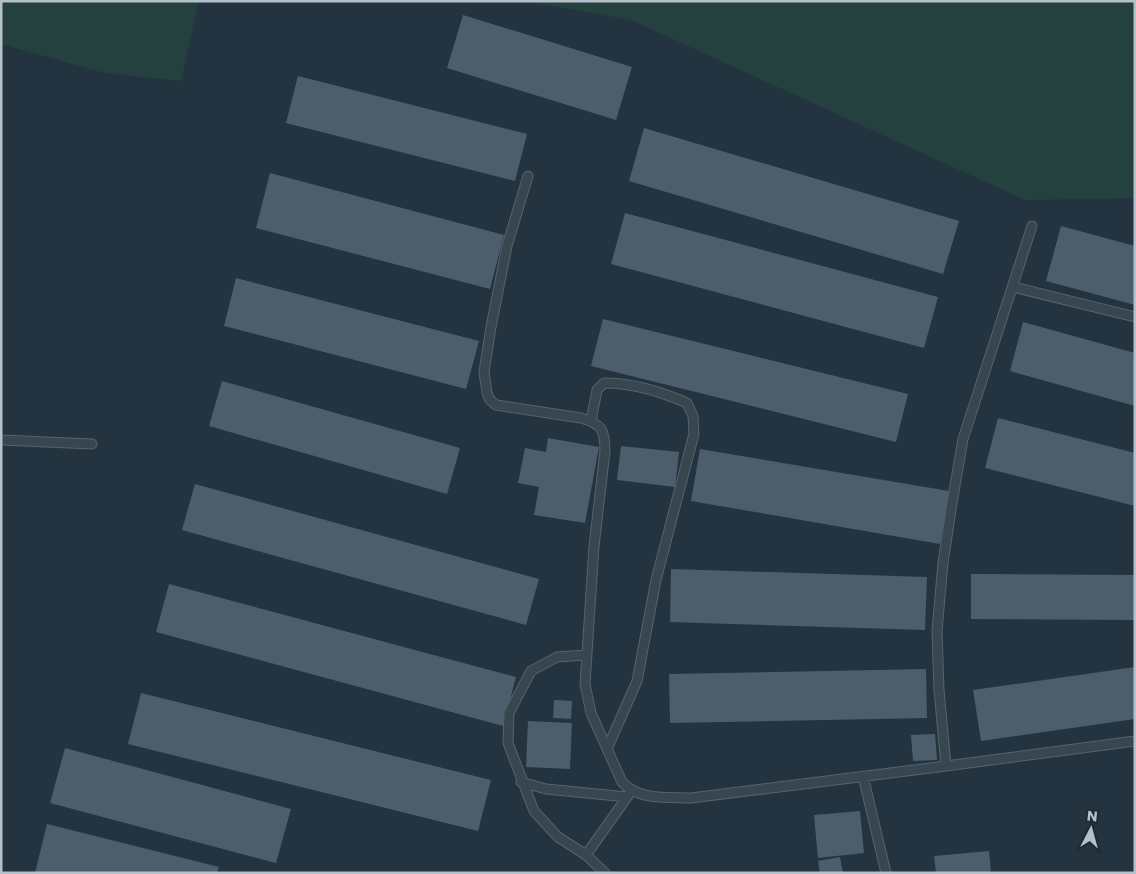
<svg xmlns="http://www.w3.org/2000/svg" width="1136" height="874" font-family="Poppins,sans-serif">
	<rect width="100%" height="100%" fill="#233440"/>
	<path fill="#25413f" d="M1,1H199L181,81L105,73L1,44Z
		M523,1H1135V198L1025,200L631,20Z"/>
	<path fill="#4c5e6b" d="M463,15L632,67L616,120L447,68Z
		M298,76L527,134L515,181L286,123Z
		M644,128L959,221L943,274L629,181Z
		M270,173L504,235L490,289L256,228Z
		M625,213L938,297L924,348L611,264Z
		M1061,226L1135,246V305L1046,281Z
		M236,278L479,341L466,389L224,326Z
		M603,319L908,394L896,442L591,366Z
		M1023,322L1135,353V406L1010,371Z
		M222,381L460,448L447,494L209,426Z
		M998,418L1135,453V506L985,468Z
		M548,438L599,447L585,523L534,515L539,487L518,483L525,448L546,452Z
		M621,446L679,452L675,487L617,480Z
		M700,449L949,491L940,544L691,501Z
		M195,484L539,579L526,625L182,530Z
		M671,569L927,577L925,630L670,622Z
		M971,574L1135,575V620L971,619Z
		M169,584L516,677L503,726L156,632Z
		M1135,667V719L981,741L973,690Z
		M926,669L927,718L670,723L669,674Z
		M141,693L491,780L478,831L128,744Z
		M554,700L572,701L571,719L553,718Z
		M528,721L572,723L570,769L526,767Z
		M935,734L937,760L913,761L911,735Z
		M65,748L291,809L276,863L50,803Z
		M860,811L864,853L818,858L814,815Z
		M47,824L219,867L217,873H35Z
		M989,851L991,873H936L934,856Z
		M840,857L843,873H820L818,861Z"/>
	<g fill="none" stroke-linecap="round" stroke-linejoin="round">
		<defs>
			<path id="service" d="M528,176L507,246L491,327L484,372L487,393L490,400L496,405L581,418C602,424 605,430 605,451L594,546L585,684L591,713L622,782C639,801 668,797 691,798L946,766L1135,741
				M1013,287L1135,317
				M591,421L597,390L604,383C632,383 662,392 687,403L693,416L694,434L656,580L637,681L607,749
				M1,440L92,444
				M586,655L557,657L531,671L509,713L508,743L534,811L558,837L586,855L605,873
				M946,766L939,690L937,631L943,563L952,503L963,439L1032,226
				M863,776L886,873
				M521,782L546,789L627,797
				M586,855L630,793"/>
		</defs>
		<use href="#service" stroke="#56636d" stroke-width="11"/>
		<use href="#service" stroke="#38464f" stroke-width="9"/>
	</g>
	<rect width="1136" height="874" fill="none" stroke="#b4c0ca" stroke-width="5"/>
	<g transform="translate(1091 829) rotate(6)" stroke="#1d2b35" stroke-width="4" paint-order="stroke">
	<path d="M0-4L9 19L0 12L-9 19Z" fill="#b4c0ca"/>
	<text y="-8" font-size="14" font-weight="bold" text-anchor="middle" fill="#b4c0ca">N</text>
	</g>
</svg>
